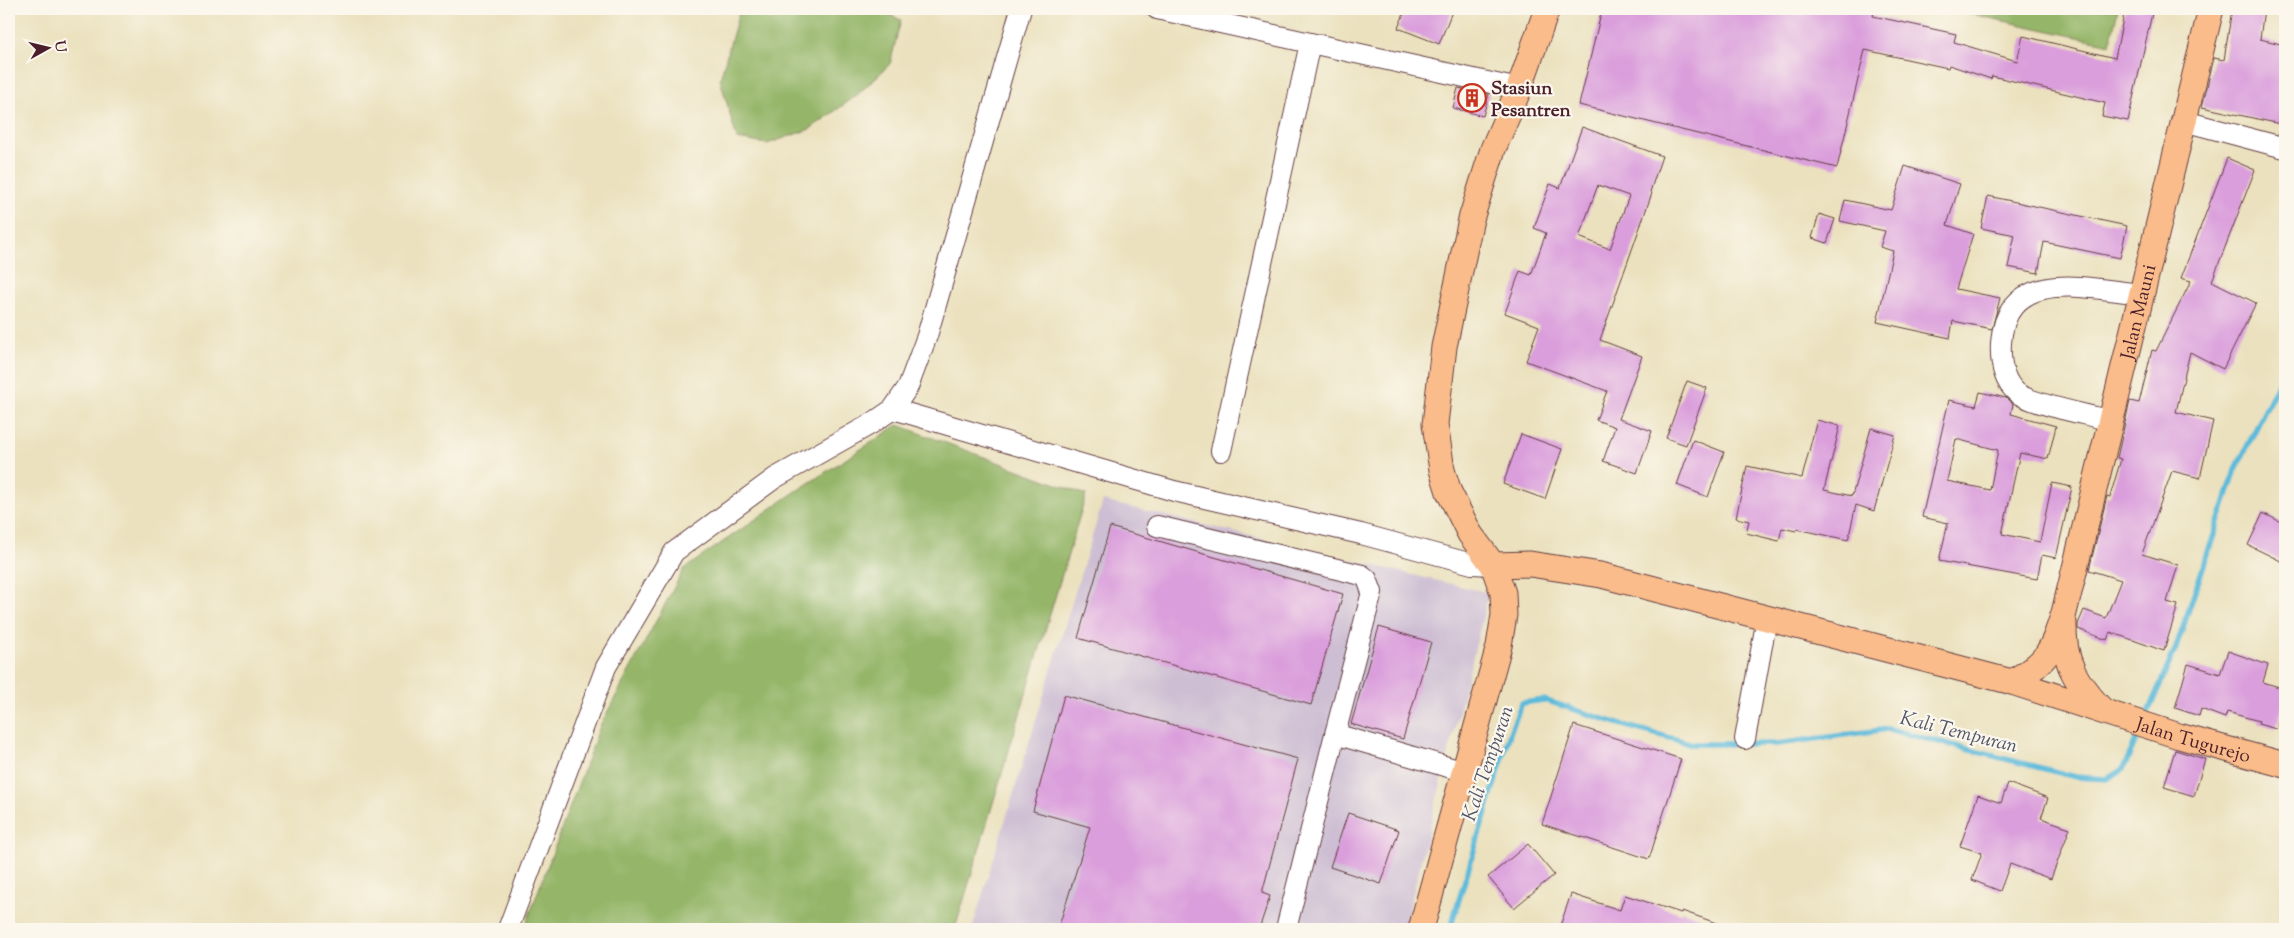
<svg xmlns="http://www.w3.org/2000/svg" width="2294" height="938" font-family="'Sorts Mill Goudy',serif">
	<rect width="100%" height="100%" fill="#fbf7ec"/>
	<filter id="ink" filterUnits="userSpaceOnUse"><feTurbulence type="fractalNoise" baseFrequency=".02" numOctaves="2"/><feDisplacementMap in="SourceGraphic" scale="10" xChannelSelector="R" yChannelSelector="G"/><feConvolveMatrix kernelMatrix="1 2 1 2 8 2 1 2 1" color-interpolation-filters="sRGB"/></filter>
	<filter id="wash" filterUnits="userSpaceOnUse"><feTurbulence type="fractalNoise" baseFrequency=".0096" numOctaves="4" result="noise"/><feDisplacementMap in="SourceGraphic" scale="20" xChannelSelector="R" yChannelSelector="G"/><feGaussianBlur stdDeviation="1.12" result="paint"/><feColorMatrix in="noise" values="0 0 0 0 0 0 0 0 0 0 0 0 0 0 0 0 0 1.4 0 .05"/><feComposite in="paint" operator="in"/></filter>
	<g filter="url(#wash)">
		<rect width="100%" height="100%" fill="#ebe1be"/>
		<path fill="#cdbed3" d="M1103,501L1489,593L1404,929H972Z"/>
		<path fill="#95b669" stroke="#706a4a" d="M740,9H877L901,20L890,64L856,96L810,129L767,144L737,139L720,79Z
			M1948,9H2118L2110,44Z
			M898,425L1086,495L955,929H524L601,724L684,569L792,494Z"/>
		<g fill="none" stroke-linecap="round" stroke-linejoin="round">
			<path stroke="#5bbada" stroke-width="5.5" d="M2145,719L2176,648L2236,469L2281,378L2285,356
				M1450,929L1511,730L1522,703L1544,700L1626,726L1693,744H1777L1888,729L2076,777L2107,779L2123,769L2141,730"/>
		</g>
		<g id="blocks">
			<path fill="#da9edc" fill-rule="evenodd" d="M1406,9H1453L1439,44L1398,28Z
				M1602,9H1865L1874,11L1873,16L1956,34L1954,42L2017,61L2023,36L2115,58L2125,9H2153L2128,121L2102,116L2105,103L1992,76L1991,79L1949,65L1948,68L1865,50L1837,168L1579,105Z
				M2232,9H2264L2260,39L2285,45V125L2202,107L2214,58L2224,60Z
				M1458,88L1489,94L1483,116L1453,108Z
				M1582,127L1662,156L1650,192L1652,193L1600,340L1642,356L1619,419L1652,431L1637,473L1603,461L1615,427L1596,420L1607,391L1526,361L1539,326L1505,313L1520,271L1531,275L1546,233L1534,228L1550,184L1560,188ZM1598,185L1629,196L1610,249L1579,237Z
				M2227,158L2255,170L2212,281L2256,303L2223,369L2190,352L2176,412L2213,421L2200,478L2172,471L2142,554L2178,565L2167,602L2178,605L2164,651L2110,632L2107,640L2078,629V624L2084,610L2106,618L2121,580L2089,570L2107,496L2110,497L2121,459L2117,458L2130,401L2139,403L2152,350L2156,351L2191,281L2181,278Z
				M1905,166L1960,184L1947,225L1973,234L1956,289L2000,298L1992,329L1953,321L1950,338L1877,322L1893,251L1880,247L1885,231L1840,221L1845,200L1891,210Z
				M1988,196L2127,226L2120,258L2044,242L2038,273L2008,267L2015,235L1981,228Z
				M1819,214L1835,219L1827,243L1812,238Z
				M1687,381L1707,388L1686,445L1666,438Z
				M1980,392L2006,398L2013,404L2011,414L2056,426L2048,459L2020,453L2002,534L2040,542L2052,483L2072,487L2056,558L2042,555L2037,579L1939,561L1948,523L1922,517L1949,400L1976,406ZM1956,439L1998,450L1990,490L1947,481Z
				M1817,420L1840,426L1824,490L1852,496L1871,428L1895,435L1874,511L1856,505L1848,540L1797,529L1796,531L1782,528L1779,541L1746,533L1749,521L1736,518L1747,466L1802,478Z
				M1521,434L1562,449L1545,499L1503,484Z
				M1693,440L1724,452L1708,497L1677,485Z
				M2263,513L2285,524V563L2248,545Z
				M1110,527L1343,594L1311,705L1078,638Z
				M1379,627L1431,642L1403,739L1351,724Z
				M2228,651L2268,665L2263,682L2285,689V699L2276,729L2258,724L2259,721L2227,712L2225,718L2201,709L2199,716L2175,708L2188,664L2220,674Z
				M1064,695L1298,759L1262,893L1270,896L1259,929H1058L1090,827L1033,811Z
				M1574,725L1681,759L1649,859L1542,824Z
				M2175,750L2205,759L2194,796L2164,787Z
				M2008,783L2048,798L2041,818L2070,828L2051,879L2010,864L2000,891L1972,880L1982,853L1960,846L1978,795L2001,803Z
				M1348,813L1399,830L1381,884L1330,867Z
				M1528,844L1554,875L1514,908L1488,877Z
				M1571,894L1620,910L1625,895L1681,913L1682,911L1728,927L1727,929H1559Z"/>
		</g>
	</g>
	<g filter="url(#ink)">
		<use href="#blocks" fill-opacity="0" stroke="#623c41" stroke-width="1"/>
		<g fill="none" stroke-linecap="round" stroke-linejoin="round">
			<defs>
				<path id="minor" d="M1157,9L1519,89
					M2184,121L2285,148
					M893,409L1174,491L1361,534L1472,564L1493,565
					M2111,421C2091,415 2029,404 2016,392C2002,379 2000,361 2001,343C2006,265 2089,289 2142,294
					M1221,451L1310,43
					M1157,526L1362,575L1367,579L1372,592L1335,734
					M1745,739L1767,618
					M508,929L606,667L674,552L775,478L871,424L893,409L908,387L927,336L1021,9
					M1286,929L1335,734L1465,772"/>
				<g id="major">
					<path id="s1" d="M1493,565L1530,564L1601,575L2012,682L2179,736L2285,765"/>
					<path d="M2064,623C2063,663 2076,683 2103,711"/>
					<path id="s2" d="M2012,682C2049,661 2051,652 2064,613L2211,9"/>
					<path d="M1421,929L1499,646L1504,615L1503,593L1493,565L1470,534L1449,492L1442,470L1435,424L1444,347L1471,219L1493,149L1519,89L1547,9"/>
				</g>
			</defs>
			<use href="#minor" stroke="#623c41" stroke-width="22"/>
			<use href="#major" stroke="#623c41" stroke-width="27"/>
			<use href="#minor" stroke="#fff" stroke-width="20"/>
			<use href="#major" stroke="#f9bc8a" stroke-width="25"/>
		</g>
	</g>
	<defs>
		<symbol id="building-ring" viewBox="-11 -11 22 22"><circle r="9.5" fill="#fbf7ec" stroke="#c8321e" stroke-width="1.5"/><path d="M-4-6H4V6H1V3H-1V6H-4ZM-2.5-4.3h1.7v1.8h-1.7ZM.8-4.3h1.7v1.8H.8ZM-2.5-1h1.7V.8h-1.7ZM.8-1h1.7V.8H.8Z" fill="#c8321e"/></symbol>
	</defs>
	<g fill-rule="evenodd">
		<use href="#building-ring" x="1456" y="82" width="32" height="32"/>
	</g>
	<g text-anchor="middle" stroke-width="4.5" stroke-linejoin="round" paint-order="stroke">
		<g font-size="19" font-weight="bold" fill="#4a1f2b" stroke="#fbf7ec" text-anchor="start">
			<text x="1491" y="94">Stasiun<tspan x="1491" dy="22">Pesantren</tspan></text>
		</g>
		<g font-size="19" fill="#4a1f2b" stroke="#fbf7ec">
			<text dy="7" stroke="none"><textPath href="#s2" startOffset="400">Jalan Mauni</textPath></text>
			<text dy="7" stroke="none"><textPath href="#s1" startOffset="724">Jalan Tugurejo</textPath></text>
		</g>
		<g font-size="20" font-style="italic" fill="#505568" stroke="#fbf7ec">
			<text transform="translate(1959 731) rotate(14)" y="7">Kali Tempuran</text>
			<text transform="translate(1487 763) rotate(-71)" y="7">Kali Tempuran</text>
		</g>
	</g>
	<rect width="2294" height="938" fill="none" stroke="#fbf7ec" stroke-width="30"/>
	<g transform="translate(48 48) rotate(82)" stroke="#fbf7ec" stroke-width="4" paint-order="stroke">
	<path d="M0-4L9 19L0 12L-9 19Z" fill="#4a1f2b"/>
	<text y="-8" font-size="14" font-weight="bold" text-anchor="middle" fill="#4a1f2b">U</text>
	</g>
</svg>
